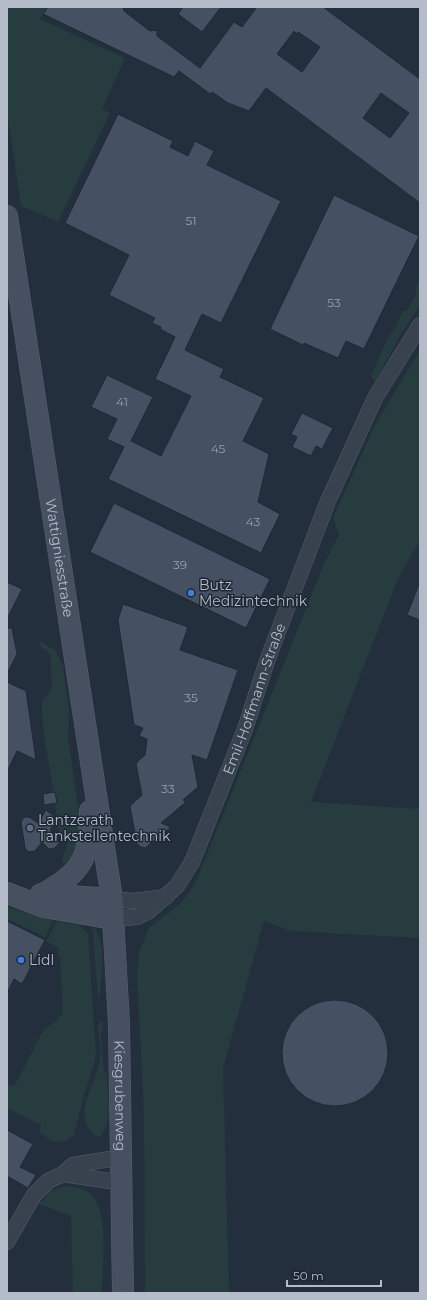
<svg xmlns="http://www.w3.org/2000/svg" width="427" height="1300" font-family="Montserrat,sans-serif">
	<rect width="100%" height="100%" fill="#242f3e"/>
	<path fill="#263c3f" d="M7,7H48L40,19L125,58L102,109L110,113L58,222L21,206L7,111Z
		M420,278V306L401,334L375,382L371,376L389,335L394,331L403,311H407L416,295V288Z
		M420,350V539L397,581L311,802L420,809V938L291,931L264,921L223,1068L229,1293H145L144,1112L137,976L139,952L149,928L181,903L195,884L324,564L339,535L333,518L375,425Z
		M41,642L55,650L63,665L69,712L68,738L82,834L72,862L64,864L62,860L68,842L61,838C56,818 55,798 51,777C47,750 41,728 42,700L52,689L50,654L39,645Z
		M7,907L53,920L45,937L7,919Z
		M57,921L79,925L88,934L96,1054L94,1064L83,1098L74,1135L66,1141L53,1142L39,1132L41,1125L7,1108V1083L14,1087L44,1029L55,1022L63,1013L60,957L57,952L59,948L46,941Z
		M91,926C108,936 101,976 100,993L98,998L93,932Z
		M103,1021L101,1038L104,1072L107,1074C107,1094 113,1119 101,1136H95C71,1113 95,1087 100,1061C102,1050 99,1037 98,1026L100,1022Z
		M66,1186C74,1187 84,1188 90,1193C110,1211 102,1267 102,1293H73L71,1216L39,1204L50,1190Z"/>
	<path fill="#455162" stroke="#1f2835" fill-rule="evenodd" d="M48,7H123L124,11L150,31L157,30V36L200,68L234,22L242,27L257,7H323L420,79V203L266,88L249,111L228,103L212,92L210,94L179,71L174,77L43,14ZM294,31L297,34L298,32L320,47L302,72L277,54ZM381,93L409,113L390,138L363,118Z
		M183,7H221L202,32L178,14Z
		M118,114L173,141L170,147L188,156L195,141L214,151L207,165L281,201L221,323L202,314L185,350L224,369L220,377L264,398L243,441L269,454L258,502L280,514L261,553L108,479L124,447L107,439L117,419L91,407L107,375L153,397L131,441L161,456L191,396L155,379L175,337L160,329L161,327L152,323L155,318L109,295L129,255L65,223Z
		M334,195L419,236L364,349L346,341L338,358L304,343L303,345L270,329Z
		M302,413L333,428L322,449L316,446L311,456L292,447L297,437L291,434Z
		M114,503L270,579L246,628L90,552Z
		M7,582L22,589L7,619Z
		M419,584H420V620L407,615Z
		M123,604L188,627L180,650L238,670L207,760L192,755L198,787L183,800L186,802L161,823L171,827L145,848L141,847L137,844L130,806L142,795L136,764L139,760L145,755L147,739L139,736L143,728L134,725L118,620Z
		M7,628H12L17,654L7,674Z
		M7,682L26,691L36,760L17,751L7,772Z
		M55,792L57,803L44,805L43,794Z
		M46,810L55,817V823L50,830L58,837L59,843L55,848L49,849L42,842L35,851L29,852L25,848L21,822L24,817H29L38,823Z
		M7,921L45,940L22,984L14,979L7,993Z
		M282 1053a53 53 0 1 1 106 0a53 53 0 1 1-106 0Z
		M7,1130L33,1144L20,1167L36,1175L28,1188L7,1176Z"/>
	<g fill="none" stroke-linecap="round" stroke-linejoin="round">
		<defs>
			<g id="street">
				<path d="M112,899L133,901L166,897"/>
				<path id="s1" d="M113,919L137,917L149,911L177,886L192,862L245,729L267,661L328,501L375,398L420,325"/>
				<path d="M63,1174L123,1183"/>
				<path d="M7,1242L34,1195L48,1181L63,1174L73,1165L122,1157"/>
			</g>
			<g id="secondary">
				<path id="s2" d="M7,216L112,899L119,1024L123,1293"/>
				<path d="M7,893L44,907L113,919"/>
				<path d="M41,894L112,899"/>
				<path d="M43,894C84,870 89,859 90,811"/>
			</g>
		</defs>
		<use href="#street" stroke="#565f6c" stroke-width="16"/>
		<use href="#secondary" stroke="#565f6c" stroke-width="22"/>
		<use href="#street" stroke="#38414e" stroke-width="15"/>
		<use href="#secondary" stroke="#465061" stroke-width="21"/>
	</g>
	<g fill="#3f7fe0" stroke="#1d2633" stroke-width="1.5">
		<circle cx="191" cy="593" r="4"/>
		<circle cx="21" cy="960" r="4"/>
	</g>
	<circle fill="#5c6f8a" stroke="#1d2633" stroke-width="1.5" cx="30" cy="828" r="4"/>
	<g text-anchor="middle" stroke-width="3" stroke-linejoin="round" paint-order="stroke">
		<g font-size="12" fill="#98a1af">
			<text x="191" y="225">51</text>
			<text x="334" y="307">53</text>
			<text x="122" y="406">41</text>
			<text x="218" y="453">45</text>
			<text x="253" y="526">43</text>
			<text x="180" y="569">39</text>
			<text x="191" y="702">35</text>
			<text x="168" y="793">33</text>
		</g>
		<g font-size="14" fill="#b4bcc9" stroke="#1d2633">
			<text dy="5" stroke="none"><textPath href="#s2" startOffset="346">Wattigniesstraße</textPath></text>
			<text dy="5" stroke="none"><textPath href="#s1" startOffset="278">Emil-Hoffmann-Straße</textPath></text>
			<text dy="5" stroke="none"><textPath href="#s2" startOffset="888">Kiesgrubenweg</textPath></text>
		</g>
		<g font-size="14" fill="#b4bcc9" stroke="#1d2633" text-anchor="start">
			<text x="199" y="590">Butz<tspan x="199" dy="16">Medizintechnik</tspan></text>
			<text x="38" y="825">Lantzerath<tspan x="38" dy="16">Tankstellentechnik</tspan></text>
			<text x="29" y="965">Lidl</text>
		</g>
	</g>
	<rect width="427" height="1300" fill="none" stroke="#b4bcc9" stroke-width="16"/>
	<path d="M287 1280v6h94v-6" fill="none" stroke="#b4bcc9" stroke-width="2"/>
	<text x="293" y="1280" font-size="12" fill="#b4bcc9" stroke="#1d2633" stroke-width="3" paint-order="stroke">50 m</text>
</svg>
